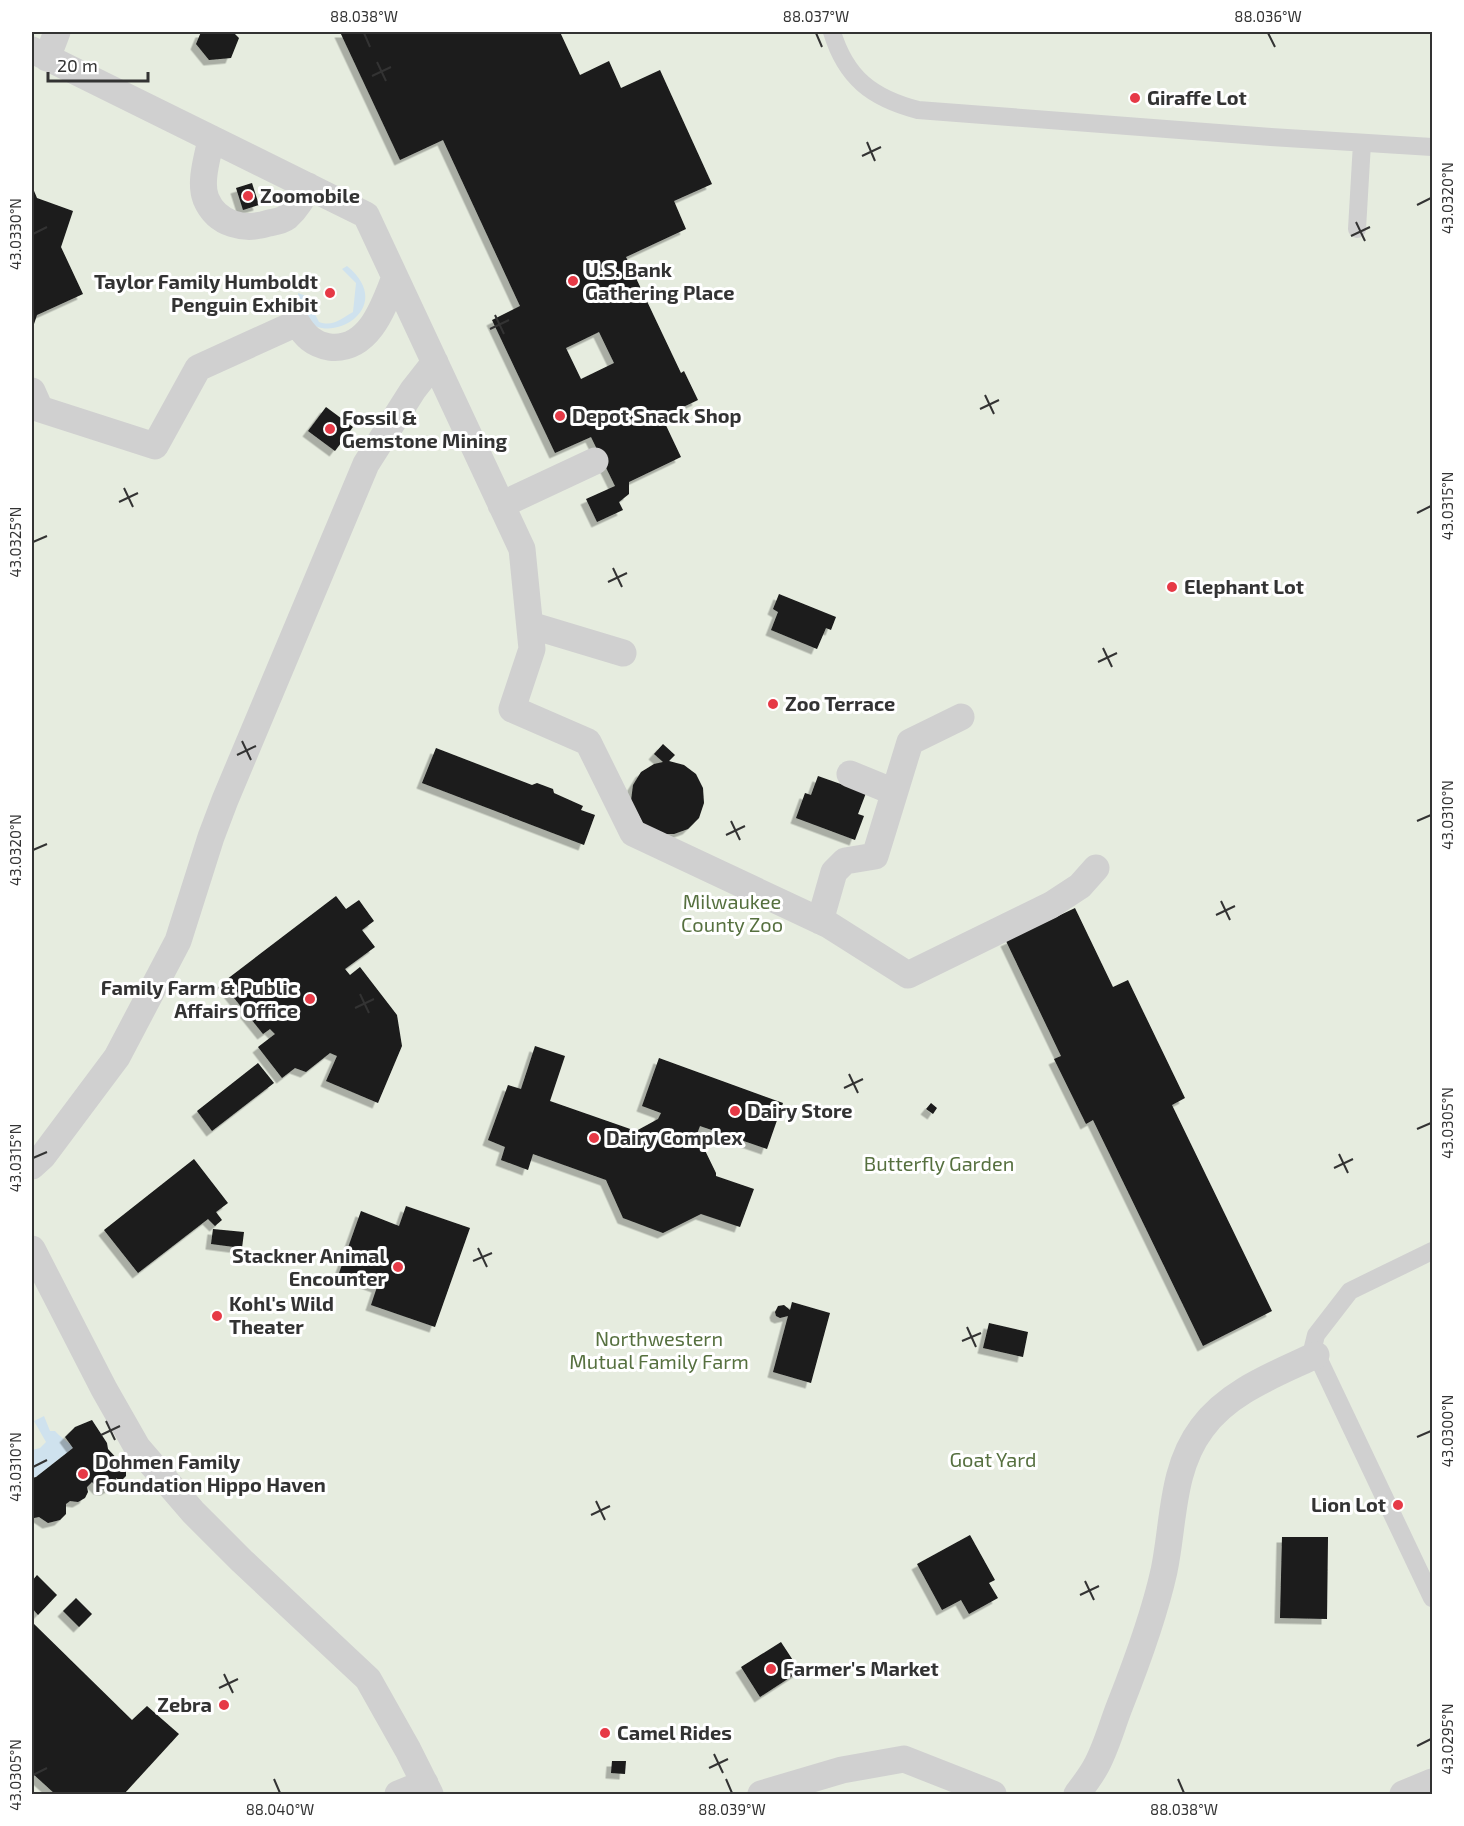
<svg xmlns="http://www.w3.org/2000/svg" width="1464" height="1826" font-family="'Exo 2',sans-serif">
	<defs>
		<filter id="shadow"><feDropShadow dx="-5.5" dy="5.5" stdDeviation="0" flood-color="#0004"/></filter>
	</defs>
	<rect width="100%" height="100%" fill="#fff"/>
	<path fill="#e6ecdf" d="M32,32H1432V1794H32Z"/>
	<path fill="#cfe2ee" d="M347,266C408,316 297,363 298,293L306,296L319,322C333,327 341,319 353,312L356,283L342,269Z
		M44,1416L50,1431H55C61,1438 69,1442 73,1448L36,1477L32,1478V1450L40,1448L46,1442L34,1421Z"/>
	<path fill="#1a1a1a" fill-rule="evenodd" filter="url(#shadow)" d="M201,32H233L239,38L231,58L209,60L196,44Z
		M340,32H560L580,75L609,61L621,88L660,70L712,184L674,201L686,229L626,257L681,373L684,371L698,400L662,417L681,457L629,482V494L619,502L623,510L597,522L586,499L615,486L591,437L555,453L492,320L520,306L443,140L400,160ZM599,332L614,363L581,379L566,348Z
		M252,183L259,205L243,210L236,188Z
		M32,186L37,198L73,211L61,247L83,294L37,315L32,330Z
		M326,407L353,427L335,451L308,431Z
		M779,594L836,617L831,630L826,628L817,649L771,630L778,612L773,609Z
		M663,744L675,755L669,761L684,765L696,774L703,788L704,803L699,818L688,829L674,834H659L645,827L631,801L633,785L641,772L654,764L663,762L654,754Z
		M436,748L532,785L537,783L553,789L554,793L583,806L581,810L595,815L584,845L422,783Z
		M818,776L866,793L858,814L864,816L855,840L796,818L805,793L811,795Z
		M336,896L346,909L359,900L374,921L362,930L375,947L345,969L350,975L360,967L397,1015L402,1046L378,1103L326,1081L337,1056L330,1053L306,1072L295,1068L282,1078L258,1047L275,1034L270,1029L263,1034L222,983Z
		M1075,908L1113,987L1128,980L1185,1098L1172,1105L1272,1311L1203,1346L1093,1120L1086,1124L1054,1059L1061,1056L1006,941Z
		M535,1046L565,1056L550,1101L636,1131L658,1119L661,1113L642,1106L659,1058L783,1103L767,1149L700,1126L697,1134L716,1173V1176L754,1189L740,1227L701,1214L663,1233L623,1218L606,1180L533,1154L528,1170L501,1160L505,1147L488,1140L508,1085L521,1089Z
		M258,1063L274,1083L212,1131L197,1111Z
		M931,1103L937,1108L933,1114L926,1109Z
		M194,1159L228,1203L216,1212L222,1220L215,1226L208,1219L138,1273L104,1230Z
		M406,1206L470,1228L435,1327L371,1305L377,1287L339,1273L361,1211L399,1226Z
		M213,1229L244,1232L242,1248L211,1244Z
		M792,1302L830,1313L811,1383L773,1372L788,1316L780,1318L776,1316L775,1312L778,1306L784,1305L790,1310Z
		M989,1323L1028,1332L1023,1357L983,1348Z
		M92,1420L107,1443L108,1449L120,1462L121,1469L126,1471V1476L121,1481L116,1478L115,1485L106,1490L99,1489L92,1482L87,1487L88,1492L85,1498L78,1502L70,1501L66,1504V1514L60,1520L48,1523L39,1517L34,1518L32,1524V1478L36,1477L73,1448L65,1437L75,1427Z
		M970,1535L995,1580L989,1583L998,1598L969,1614L961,1600L942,1610L917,1564Z
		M1282,1537H1328L1327,1619L1280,1618Z
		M37,1575L57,1595L38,1615L32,1608V1581Z
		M76,1598L92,1614L79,1627L63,1611Z
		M32,1622L132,1720L147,1706L179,1734L124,1794H55L32,1773Z
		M781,1642L800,1671L760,1697L741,1667Z
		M612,1761H626L625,1774L611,1773Z"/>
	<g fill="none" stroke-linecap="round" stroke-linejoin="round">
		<path stroke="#d0d0d0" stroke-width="18" d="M832,32C846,78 872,98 918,110L1271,137L1432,147
			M1357,229L1362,143
			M1432,1251L1350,1291L1316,1335L1313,1347L1432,1598"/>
		<path stroke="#d0d0d0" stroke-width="27" d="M32,50L366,215L522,549L532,649L512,709L588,742L633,833L829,925L908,975L1051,905L1080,886L1096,868
			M47,58L57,32
			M211,139C208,156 199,182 206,199C217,225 245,231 269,223C275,222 282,221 287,217C297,208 302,199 308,186
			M32,391L40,409L155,446L198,368L297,323C305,336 313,344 329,347C369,352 384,306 395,277
			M501,505L595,461
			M530,625L623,653
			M850,774L894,792
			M820,921L834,872L845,861L875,856L910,742L961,717
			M32,1166L43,1156L117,1057L178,941L211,837L225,800L366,464L413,390L435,362
			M32,1249L104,1389L137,1447L193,1512L242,1561L368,1679L408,1750L430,1794
			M398,1794L425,1783
			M761,1794L842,1770L904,1759L993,1794
			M1077,1794C1083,1786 1090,1777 1095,1768C1106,1749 1112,1725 1120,1705C1137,1662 1154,1616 1164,1571C1174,1523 1171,1469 1202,1428C1229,1391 1276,1374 1316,1355
			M1403,1794L1432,1782"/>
	</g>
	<path fill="none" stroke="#333" stroke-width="2" d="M364,33L370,47M816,33L822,47M1268,33L1275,47M377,62L386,81M372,76L391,67M867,142L875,161M862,156L881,147M1417,205L1431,198M1356,222L1365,241M33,234L47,227M1351,236L1370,227M495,315L504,334M490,329L509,320M985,395L994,414M980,409L999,400M124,488L133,507M119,502L138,493M1417,513L1431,506M33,542L47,536M613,568L622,587M608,582L627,573M1103,648L1112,667M1098,662L1117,653M242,741L251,760M237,755L256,746M731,821L740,840M1417,821L1431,815M726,835L745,826M33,850L47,844M1221,901L1230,920M1216,915L1235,906M360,994L369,1013M355,1008L374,999M849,1074L858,1093M844,1088L863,1079M1417,1129L1431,1123M1339,1154L1348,1173M33,1158L47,1152M1334,1168L1353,1159M478,1248L487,1267M473,1261L492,1253M967,1327L976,1347M962,1341L981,1333M106,1421L115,1440M101,1435L120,1426M1417,1437L1431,1431M33,1467L47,1460M596,1501L605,1520M591,1515L610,1506M1085,1581L1094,1600M1080,1595L1099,1586M224,1674L233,1693M219,1688L238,1679M1417,1746L1431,1739M714,1754L723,1773M709,1768L728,1759M33,1775L47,1768M274,1779L280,1793M726,1779L732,1793M1178,1779L1184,1793"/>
	<g fill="#e63946" stroke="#fff" stroke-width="2">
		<circle cx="1135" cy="98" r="6"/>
		<circle cx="248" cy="196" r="6"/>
		<circle cx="573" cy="281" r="6"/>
		<circle cx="330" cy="293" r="6"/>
		<circle cx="560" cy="416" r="6"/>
		<circle cx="330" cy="429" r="6"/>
		<circle cx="1172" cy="587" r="6"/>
		<circle cx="773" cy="704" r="6"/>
		<circle cx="310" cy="999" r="6"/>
		<circle cx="735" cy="1111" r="6"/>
		<circle cx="594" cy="1138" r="6"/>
		<circle cx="398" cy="1267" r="6"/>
		<circle cx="217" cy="1316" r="6"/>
		<circle cx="83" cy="1474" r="6"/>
		<circle cx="1398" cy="1505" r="6"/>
		<circle cx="771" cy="1669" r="6"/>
		<circle cx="224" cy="1705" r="6"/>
		<circle cx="605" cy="1733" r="6"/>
	</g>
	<g text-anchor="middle" stroke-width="6" stroke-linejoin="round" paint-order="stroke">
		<g font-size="20" font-weight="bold" fill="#333" stroke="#fff" text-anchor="start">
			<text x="1147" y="105">Giraffe Lot</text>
			<text x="260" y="203">Zoomobile</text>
			<text x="585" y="277">U.S. Bank<tspan x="585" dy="23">Gathering Place</tspan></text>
			<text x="318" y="289" text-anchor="end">Taylor Family Humboldt<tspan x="318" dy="23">Penguin Exhibit</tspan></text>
			<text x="572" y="423">Depot Snack Shop</text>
			<text x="342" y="425">Fossil &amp;<tspan x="342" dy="23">Gemstone Mining</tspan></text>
			<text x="1184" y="594">Elephant Lot</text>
			<text x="785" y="711">Zoo Terrace</text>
			<text x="298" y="995" text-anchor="end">Family Farm &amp; Public<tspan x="298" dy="23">Affairs Office</tspan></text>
			<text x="747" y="1118">Dairy Store</text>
			<text x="606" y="1145">Dairy Complex</text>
			<text x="386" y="1263" text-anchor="end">Stackner Animal<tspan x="386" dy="23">Encounter</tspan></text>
			<text x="229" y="1311">Kohl's Wild<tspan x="229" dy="23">Theater</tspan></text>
			<text x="95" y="1469">Dohmen Family<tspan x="95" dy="23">Foundation Hippo Haven</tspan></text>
			<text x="1386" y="1512" text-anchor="end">Lion Lot</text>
			<text x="783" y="1676">Farmer's Market</text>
			<text x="212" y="1712" text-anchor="end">Zebra</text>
			<text x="617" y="1740">Camel Rides</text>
		</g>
		<g font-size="20" fill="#56703f" stroke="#fff">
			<text x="732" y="909">Milwaukee<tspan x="732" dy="23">County Zoo</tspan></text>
			<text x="939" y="1171">Butterfly Garden</text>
			<text x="659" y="1346">Northwestern<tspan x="659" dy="23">Mutual Family Farm</tspan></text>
			<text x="993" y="1467">Goat Yard</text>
		</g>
	</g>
	<rect width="1464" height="1826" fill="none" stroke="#ffffff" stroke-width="66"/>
	<path d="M48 72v9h100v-9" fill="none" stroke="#333333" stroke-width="3"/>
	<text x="57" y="72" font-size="18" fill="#333333" stroke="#ffffff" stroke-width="4.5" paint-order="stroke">20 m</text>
	<rect x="33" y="33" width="1398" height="1760" fill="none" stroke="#333" stroke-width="2"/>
	<g font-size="15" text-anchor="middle" fill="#333">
		<text x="364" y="22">88.038°W</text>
		<text x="816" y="22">88.037°W</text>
		<text x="1268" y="22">88.036°W</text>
		<text transform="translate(1448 198) rotate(-90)" y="5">43.0320°N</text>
		<text transform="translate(16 234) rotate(-90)" y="5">43.0330°N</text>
		<text transform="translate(1448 506) rotate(-90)" y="5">43.0315°N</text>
		<text transform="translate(16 542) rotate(-90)" y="5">43.0325°N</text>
		<text transform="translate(1448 815) rotate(-90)" y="5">43.0310°N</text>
		<text transform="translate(16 850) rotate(-90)" y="5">43.0320°N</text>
		<text transform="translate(1448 1123) rotate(-90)" y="5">43.0305°N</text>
		<text transform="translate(16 1158) rotate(-90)" y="5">43.0315°N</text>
		<text transform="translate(1448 1431) rotate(-90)" y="5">43.0300°N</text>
		<text transform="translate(16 1467) rotate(-90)" y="5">43.0310°N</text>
		<text transform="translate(1448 1739) rotate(-90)" y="5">43.0295°N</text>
		<text transform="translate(16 1775) rotate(-90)" y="5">43.0305°N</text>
		<text x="280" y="1815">88.040°W</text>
		<text x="732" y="1815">88.039°W</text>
		<text x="1184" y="1815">88.038°W</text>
	</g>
</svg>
